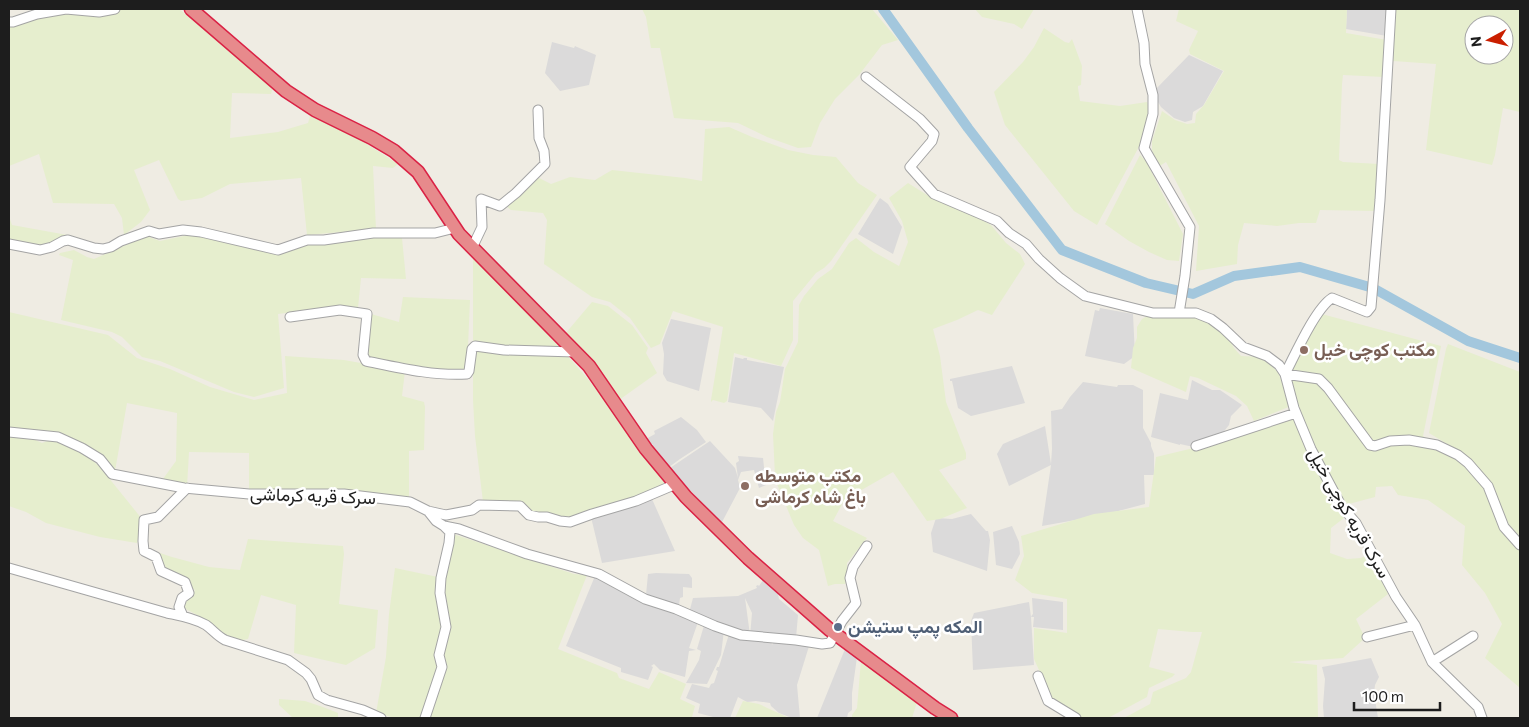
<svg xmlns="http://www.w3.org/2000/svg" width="1529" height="727" font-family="Commissioner,Vazirmatn,sans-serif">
	<rect width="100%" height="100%" fill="#efece3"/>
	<path fill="#dbdada" d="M1347,9H1389L1387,36L1346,29Z
		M552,42L574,48L575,46L577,47L596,55L589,85L560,91L545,73Z
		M1189,55L1223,71L1203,106L1193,112L1192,120L1185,122L1174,118L1161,107L1158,102L1155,90Z
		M880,198L888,204L902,227L893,254L858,234Z
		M1100,308L1133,314L1135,356L1124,364L1085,356L1095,310L1099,311Z
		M671,319L711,328L699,391L667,381L663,374L664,354L662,343Z
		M735,357L743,359L744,358H747V360L784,367L773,421L761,408L728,402Z
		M1012,366L1025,403L971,416L958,408L952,381H950V379Z
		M1192,380L1212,390H1220L1242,405L1231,416L1229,425L1221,435L1195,446H1189L1180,444V445L1151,437L1160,393L1188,400Z
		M1083,382L1117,387L1118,385H1133L1143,390V428L1151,443V446L1154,454V475H1144L1145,504L1103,515L1042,526L1051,465L1009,486L997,454L1003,444L1045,426L1051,464L1052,449L1051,411L1062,409L1070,397Z
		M681,417L697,430L706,442L680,459L665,470L646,439L655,434L654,431Z
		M710,441L735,468L738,478L736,463L739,461L738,456L763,458L766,485L759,488L754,470L741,472L738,480L740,488L721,524L670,468Z
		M652,499L675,551L602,563L591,517L636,504L637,506Z
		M971,514L986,531H988L990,540L987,571L933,552L931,533L936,518L952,519Z
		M1012,526L1019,542L1020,554L1012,569L996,565L993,532Z
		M656,573L689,574L692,578V588L683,587V597L680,598L679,605L698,622L689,648L696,650L689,651L685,677L660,670L654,664L651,666L653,667L648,680L621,672V668L566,646L595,576L616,585L615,588L643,600L646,595L648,574Z
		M767,574L776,585L779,599L798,615L796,638H774L773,636L769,637L763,634L757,637L771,640L772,645L775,639L780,641L810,643L797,685L800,718H792L779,713L771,706L770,703L756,701L747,702L738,697L730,718H717L698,713L700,704L686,698L692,684L709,688L711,684L714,683L718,671L716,670L717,667H719L729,634L728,632L756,640L757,637L753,638L750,636L752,613L745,598L750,635L742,634L723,624H720V622L689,613L693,598L738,596L757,588L756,586L758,585L759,586Z
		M1032,598L1063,602V630L1033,627L1034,617H1031L1034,665L973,670L971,621L974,613L1029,602L1031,617L1032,615L1033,614Z
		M706,619L724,630L721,655L707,684L686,683L699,660L701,651L697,649Z
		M845,649L853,655L854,656L857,657L852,693V710L848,713L847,718H817Z
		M1371,658L1379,677L1375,685L1374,693L1378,718H1324L1323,706L1325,679L1322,667Z"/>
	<path fill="#e6eece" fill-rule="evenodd" d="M124,9H179L273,87L271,94L232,93L230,138L278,132L308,123L310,116L354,136L398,164L393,168L373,166L376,229L307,235L301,178L230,184L202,198L181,201L178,199L159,160L134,170L150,210L141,222L124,235L122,218L114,204L53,203L39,154L9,166V24L62,10L87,12Z
		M642,9H872L898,40L882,45L859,75L835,99L820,123L811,147L798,148L767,137L738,123L674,118L660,48H651L646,17Z
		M975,9H1034L1022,29L1014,24L982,17Z
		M1179,9H1347L1346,33L1387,40L1384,77L1343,75L1342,84L1339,160L1343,162L1379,164L1374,211L1320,210L1316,223H1299L1277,226L1244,223L1238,245L1237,264L1196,271L1199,226L1166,162L1158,167L1152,150V141L1162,111L1175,120L1187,124L1195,123L1196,114L1204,105L1224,71L1190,54L1189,50L1198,31L1176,21Z
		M1396,9H1520V112L1503,108L1495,155L1492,165L1426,150L1436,64L1393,61ZM1474,25H1504V55H1474Z
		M1044,28L1065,42L1069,43L1072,39L1082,66L1081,85L1078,86V88L1080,101L1120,106L1147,102L1149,108L1142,141L1097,225L1074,211L1005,125L994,92L1023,62L1034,47Z
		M729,127L752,137L788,150L813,155L836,157L858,183L877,195L831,261L824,268L816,273L793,301V340L781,366L734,353L727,401L724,403L713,400L711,402V400L723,327L673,311L660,344L651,348L630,318L610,302L592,297L544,264L547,220L543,213L511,210L504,204L533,175L551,184L570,177L595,180L612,170L685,178L702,181L705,129Z
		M1140,155L1146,161L1183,234L1179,261L1167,260L1149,252L1129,241L1105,224Z
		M908,183L927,195L956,205L991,225L1006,243L1020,254L1025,264L992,315L978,310L957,320L933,329L940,356L946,402L966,453V459L939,470L967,508L940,519L927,521L893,472L851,496L847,495L833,521L867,538L847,563V581L845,584H835L828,586L819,550L803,538L794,525L777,484L775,476L773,434L776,412L780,402L785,369L798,342L799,305L804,296L818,279L832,269L849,243L856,238L874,252L899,266L908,242L902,221L889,198Z
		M9,216L12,225L73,236L64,238L48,247L9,240Z
		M189,235L231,239L271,250L306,243L367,237L402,238L406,279L361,278L358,308L317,309L278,314L284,388L254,397L234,392L160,361L142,357L122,337L112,332L61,320L73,260L59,255L60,253L74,250L87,257L94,259L146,236L160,241Z
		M475,258L526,311L560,348L505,347L473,342V259Z
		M403,297L470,300L467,370H425L365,359L371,314L399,322Z
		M592,302L608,306L632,325L648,348L646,353L657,373L619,400L565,334Z
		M9,312L108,335L137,358L170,369L210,387L254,400L287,393L285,356L344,360L405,371L402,396L424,402L425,407L424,450L409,451V497L406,500L249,491V453L189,452L187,487L160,483L176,461L177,413L127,403L115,471L102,456L81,443L9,429Z
		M1192,313L1209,319L1226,333L1234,348L1241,356L1262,357L1278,372L1291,406L1254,421L1247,406L1236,396L1198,378L1190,376L1186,392L1131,368L1133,348L1137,338V327L1142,319L1149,315Z
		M1318,313L1441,346L1423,436L1452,454L1484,482L1520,549V688L1485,658L1502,624L1485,593L1462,565L1465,526L1428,500L1398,495L1392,486L1376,487L1375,497L1345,505L1305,427L1293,397L1291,373Z
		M1448,344L1520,372V537L1502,518L1490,481L1479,469L1467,456L1429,433L1446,349Z
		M473,350L565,353L587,378L619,418L666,485L637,498L594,509L571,519L532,514L525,505L483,502L475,436L473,400Z
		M1292,414L1312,460L1328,492L1344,518L1331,528L1330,553L1347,559L1361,558L1367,555L1380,575L1388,594L1356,619L1365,638L1343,658L1289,662L1317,665L1318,718H1124L1150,704L1153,692L1186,678L1191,672L1202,632H1192L1158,629L1149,667L1175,674L1172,677L1149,688L1147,697L1108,718H1082L1053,701L1034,659V628L1067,633V599L1032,593L1015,580L1024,556L1021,536L1094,514L1149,507L1156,457L1202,446Z
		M9,437H29L42,443L53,439L81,450L100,467L142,519L137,543L100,537L46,523L26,512L9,506Z
		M447,532L574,574L587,575L558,649L617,673L619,678L649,689L659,672L686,684L680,699L695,706L692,717L694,718H395L376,713L386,657L389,614L395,568L438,577L441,574Z
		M248,539L343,546L344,554L339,604L378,610L375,648L346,665L294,653L296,605L261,595L248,639L237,641L218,630L199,616L182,607L195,590L170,574L160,565L157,552L172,557L209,567L240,570Z
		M861,660L917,702L912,718H852V715L857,708Z
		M279,699L305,701L323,707L338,713V718H293L279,705Z
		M743,701L759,704L789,718H735Z"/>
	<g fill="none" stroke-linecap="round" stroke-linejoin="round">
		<path stroke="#a3c7dd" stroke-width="10" d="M883,9L968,128L1062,250L1146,283L1193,294L1234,276L1300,267L1373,288L1468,341L1520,358"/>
		<defs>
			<path id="minor" d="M1137,9L1144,43L1145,64L1153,95V114L1144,148L1190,227L1185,276L1179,313
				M1391,9L1380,200L1371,307L1367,312L1332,298C1315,309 1295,355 1285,374L1319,379L1328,388L1370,445L1375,446L1390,441L1409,440L1437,445L1458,455L1468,463L1488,486L1504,527L1520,545
				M9,22H13L37,14L66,9L99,12L115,9
				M866,77L920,119L934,134L932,141L910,167L934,194L997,221L1009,233L1026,244L1039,259L1060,278L1085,296L1153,313H1196L1211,319L1223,328L1243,347L1267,356L1279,365L1285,374L1294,408L1311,449L1342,507L1356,523L1396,597L1415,625L1432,662L1478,707L1482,718
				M9,244L40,250L52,247L63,241L68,240L94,248L103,249L111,247L121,241L149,231L159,234L183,230L201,232L278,250L307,240H324L373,233H435L455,228
				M472,248L482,227L481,199L500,206L516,193L545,164L544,151L539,138L538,110
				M290,317L340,310L367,314L363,355L366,361C400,368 433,376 467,374L469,371L472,349L475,346L504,350L575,352
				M9,432L58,437L82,448L100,459L112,474L184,488L249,494H344L410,502L428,511L446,515L472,510L479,505L520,506L529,515L538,517H547L560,521L570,522L592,514L636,501L676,484
				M1196,446L1296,413
				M428,511L436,521L444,526L459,529L527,554L599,574L645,599L676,609L715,626L741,635L796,640L822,644L830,643L842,621L856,603L850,578L853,567L867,546
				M9,568L167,613C181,616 194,618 206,625C213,630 217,636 225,640L288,660L306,673L311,679L318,695L327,700L363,710L381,718
				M183,616L179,607L182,598L189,593L185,582L161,571L156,557L144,551L143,541L144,520L158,517L187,488
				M1367,637L1415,625
				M1432,662L1473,636
				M1038,676L1048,701L1076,718
				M425,718L442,667L439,655L446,627L440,593L441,578L449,543L450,532L444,526"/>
			<path id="highway" d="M191,9L286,91L315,110L372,138L394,151L418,172L459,234L589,366L646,449L686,497L748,558L830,630L935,708L951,718"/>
		</defs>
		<use href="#minor" stroke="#a4a4a4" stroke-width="11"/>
		<use href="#highway" stroke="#da2245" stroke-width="15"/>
		<use href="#minor" stroke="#fff" stroke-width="9"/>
		<use href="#highway" stroke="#e78a8c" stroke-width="12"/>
	</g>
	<g fill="#8d6e63" stroke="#fff" stroke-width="2">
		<circle cx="1304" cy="350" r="5"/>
		<circle cx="745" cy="486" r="5"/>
	</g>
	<circle fill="#5c6f8a" stroke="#fff" stroke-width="2" cx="838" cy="627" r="5"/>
	<g text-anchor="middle" stroke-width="5" stroke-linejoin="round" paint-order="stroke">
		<g font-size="18" font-weight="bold" fill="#785e54" stroke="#fff" text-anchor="start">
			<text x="1314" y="356">مکتب کوچی خیل</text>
			<text x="755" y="482">مکتب متوسطه<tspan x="755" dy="21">باغ شاه کرماشی</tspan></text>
		</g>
		<g font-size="18" fill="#1d1d1d" stroke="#fff">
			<text transform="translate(313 496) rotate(2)" y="6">سرک قریه کرماشی</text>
			<text transform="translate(1349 513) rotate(60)" y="6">سرک قریه کوچی خیل</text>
		</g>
		<g font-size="18" font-weight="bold" fill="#4e5e75" stroke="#fff" text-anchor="start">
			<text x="848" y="633">المکه پمپ ستیشن</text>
		</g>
	</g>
	<rect width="1529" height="727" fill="none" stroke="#1d1d1d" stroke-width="20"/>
	<g transform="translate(1489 40) rotate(263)"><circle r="24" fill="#ffffff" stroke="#a5a5a5"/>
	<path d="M0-4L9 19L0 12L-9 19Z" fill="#ca1f00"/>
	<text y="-8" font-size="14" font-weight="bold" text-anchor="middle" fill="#1d1d1d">N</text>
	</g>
	<path d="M1354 702v8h86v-8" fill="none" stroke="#1d1d1d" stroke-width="2.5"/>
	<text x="1362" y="702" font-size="15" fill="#1d1d1d" stroke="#ffffff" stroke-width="4" paint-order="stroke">100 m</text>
</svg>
